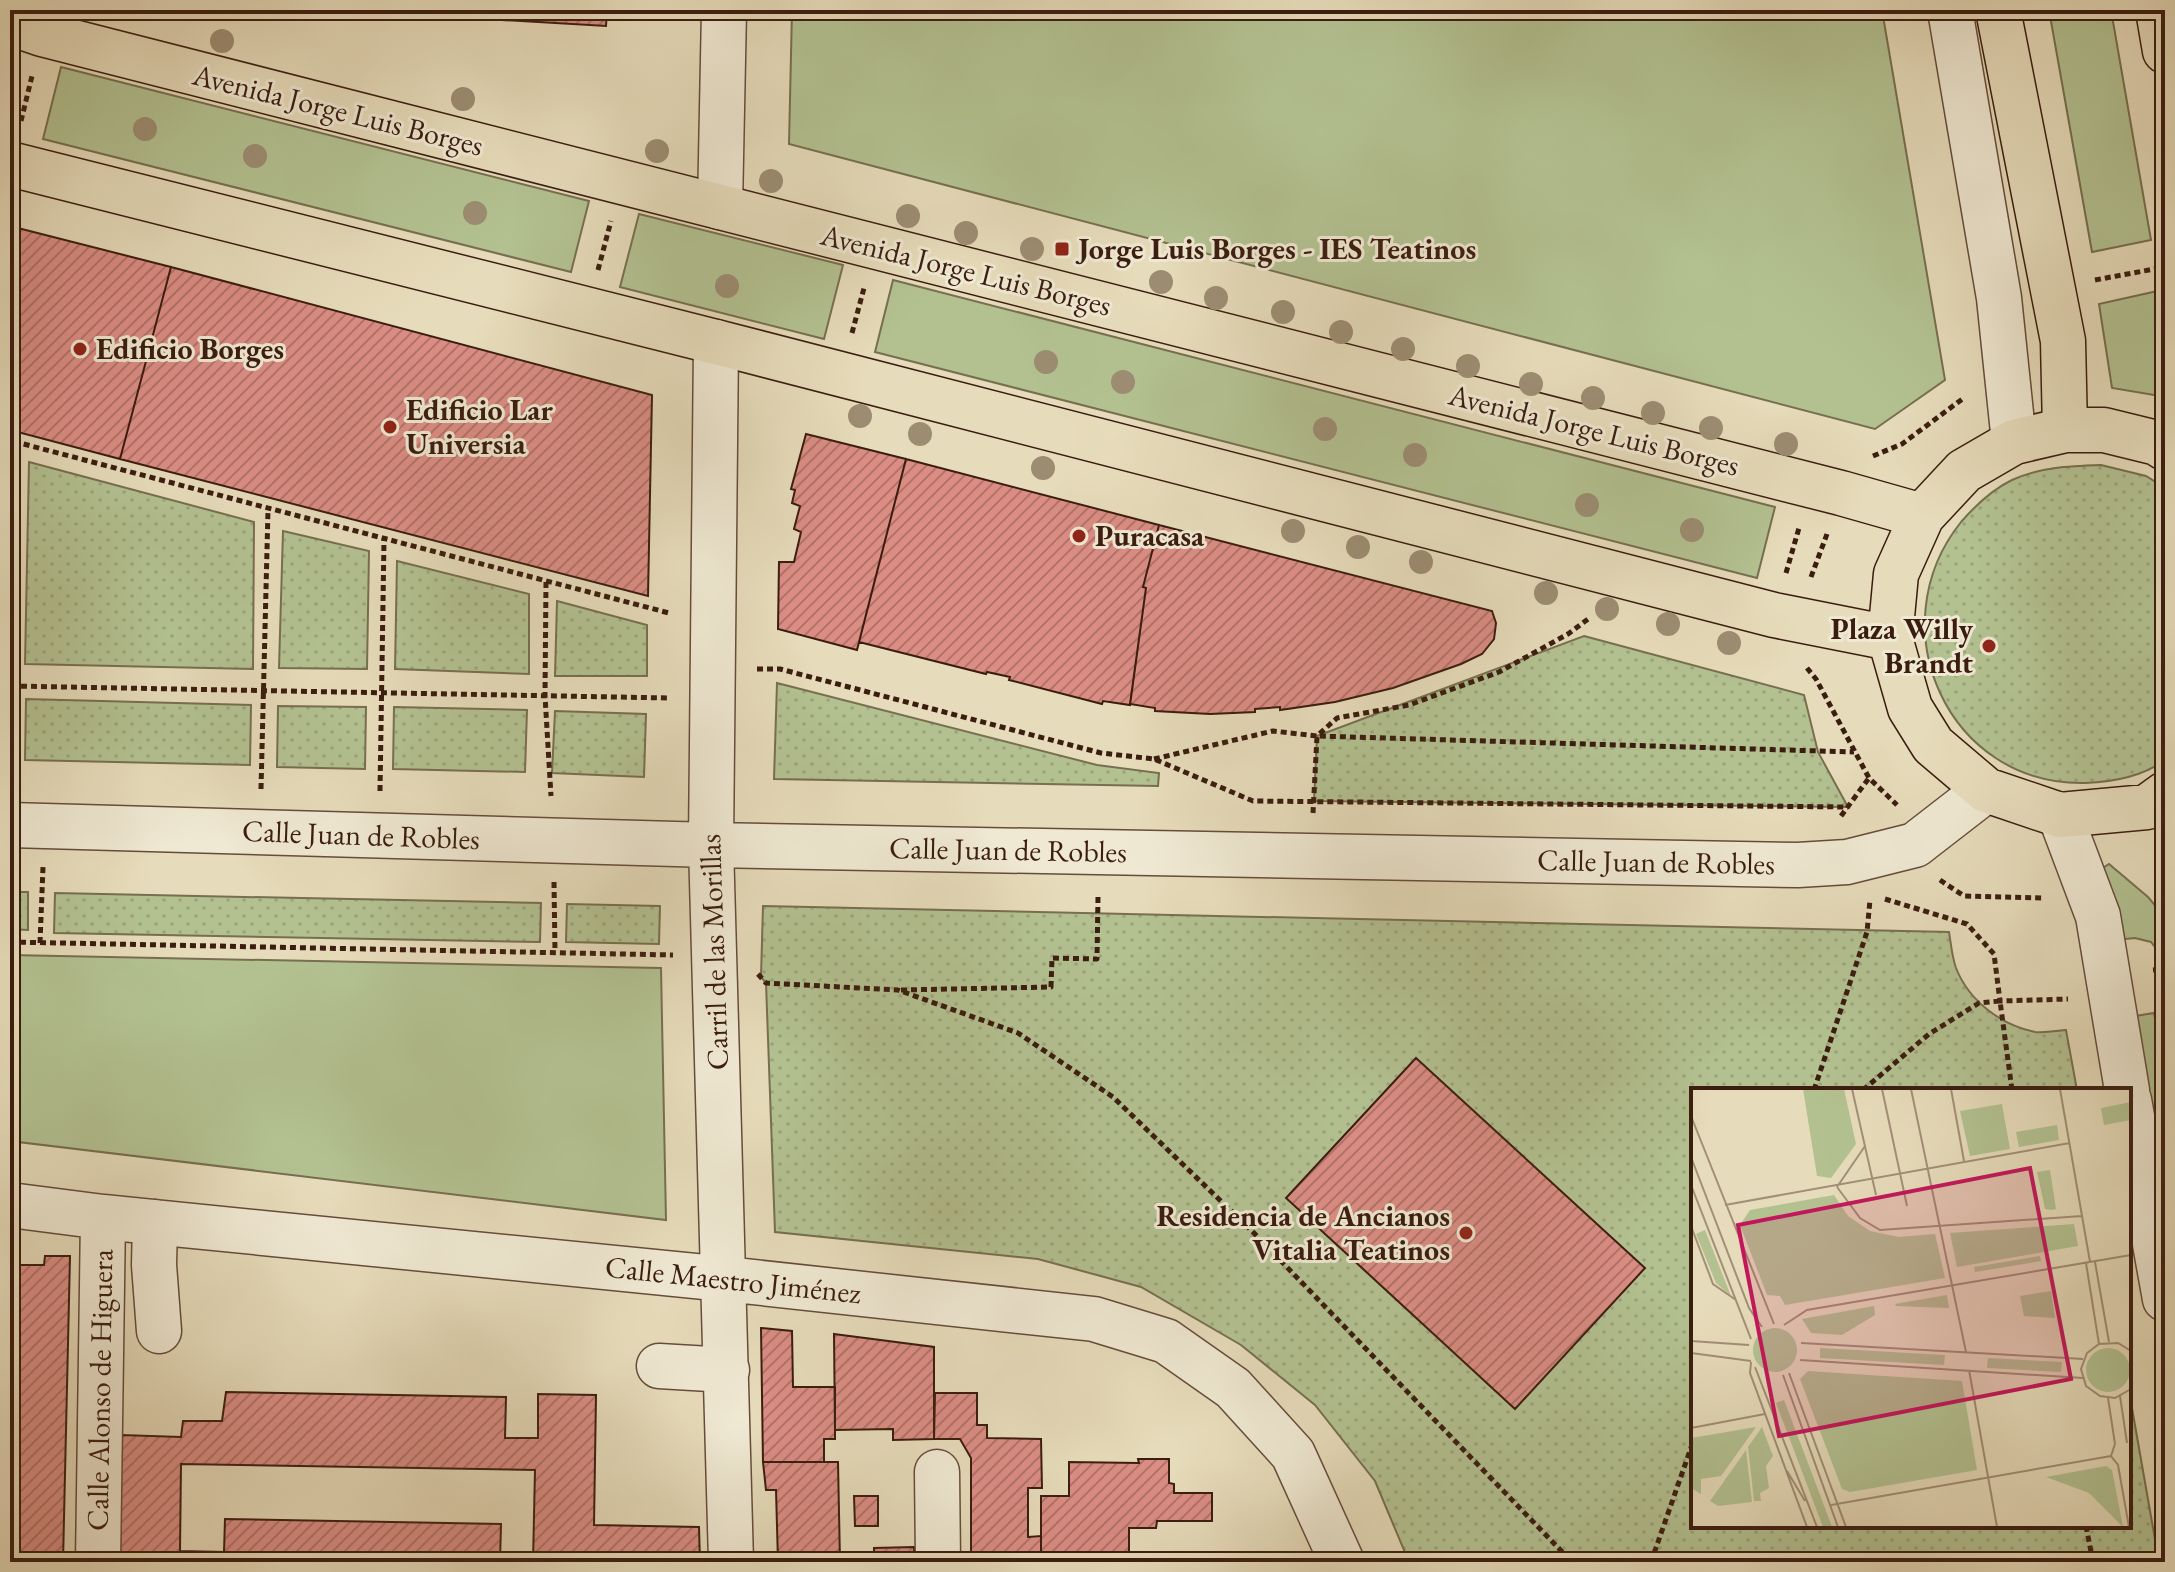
<svg xmlns="http://www.w3.org/2000/svg" width="2175" height="1572" font-family="'EB Garamond',serif">
	<defs>
		<pattern id="park-dots" width="8" height="8" patternUnits="userSpaceOnUse" patternTransform="scale(2)"><rect width="8" height="8" fill="#b3c191"/><path d="M2 2h.1M6 6h.1" fill="none" stroke="#9ba57c" stroke-width="1.8" stroke-linecap="round"/></pattern>
		<pattern id="building-hatch" width="6" height="6" patternUnits="userSpaceOnUse" patternTransform="scale(2)"><rect width="6" height="6" fill="#db8d84"/><path d="M-1 1l2-2M0 6l6-6M5 7l2-2" fill="none" stroke="#b3736b"/></pattern>
	</defs>
	<rect width="100%" height="100%" fill="#e6dbba"/>
	<filter id="stains"><feTurbulence type="fractalNoise" baseFrequency=".0025" numOctaves="4"/><feColorMatrix values="0 0 0 0 .2 0 0 0 0 .09 0 0 0 0 .02 0 0 0 .5 -.17"/></filter>
	<radialGradient id="worn" r=".72"><stop offset=".6" stop-color="#630" stop-opacity="0"/><stop offset="1" stop-color="#630" stop-opacity=".3"/></radialGradient>
	<path fill="#b3c191" stroke="#776f50" stroke-width="2" d="M792,10H1882L1945,380L1875,429L789,144Z
		M2049,10H2111L2151,240L2092,252Z
		M61,67L589,201L571,272L43,139Z
		M639,214L843,265L824,339L620,287Z
		M893,280L1775,507L1757,578L875,352Z
		M2162,290L2165,309V393L2160,396L2112,388L2099,304Z
		M2109,864L2148,897L2165,917V960L2151,942L2135,938L2115,940L2103,868Z
		M10,955L661,968L666,1220L10,1141Z
		M2154,1013L2165,1076V1221L2129,1017Z"/>
	<path fill="url(#park-dots)" stroke="#776f50" stroke-width="2" d="M29,462L254,522L253,669L25,664Z
		M2101,465L2146,476L2165,488V760C2142,777 2113,782 2085,783C1948,786 1877,627 1961,522C1975,506 1993,489 2012,480C2040,467 2070,466 2101,465Z
		M283,531L369,551L367,669L279,668Z
		M397,561L529,594V674L395,669Z
		M557,601L647,625V676H555Z
		M1584,636L1804,695L1818,752L1848,807L1314,801L1317,736Z
		M777,683L1097,765L1159,773L1158,786L774,779Z
		M26,699L251,705L250,765L25,760Z
		M278,706L366,707L365,769L277,767Z
		M394,707L527,710L525,772L393,769Z
		M555,711L646,714L644,777L552,773Z
		M10,892H28V930L10,929Z
		M55,893L541,903L540,942L54,933Z
		M567,904L660,906L659,944L566,942Z
		M763,906L1949,932C1951,944 1952,957 1956,968C1969,1001 2001,1025 2035,1032C2045,1033 2056,1031 2066,1030L2077,1090H1693V1526H2129V1391L2159,1562H1409L1375,1481L1315,1405L1241,1345L1141,1287L1038,1259L775,1232L766,983L761,977Z"/>
	<path fill="url(#building-hatch)" stroke="#3b1d10" stroke-width="2" d="M485,10H607L606,26L485,19Z
		M10,226L171,267L120,459L10,430Z
		M171,267L652,395L648,596L120,459Z
		M806,434L906,459L857,650L778,629L779,562H794L801,532L794,529L800,506L792,503L795,490L791,489Z
		M906,459L1159,525L1143,587L1146,588L1130,705L1103,701L1102,704L1009,680L1010,677L987,672L986,674L859,642Z
		M1159,525L1492,611L1496,623L1494,639L1482,654L1461,664L1393,688L1335,702L1280,710V707L1255,709V712L1210,714L1155,711V708L1130,704L1146,588L1143,587Z
		M1416,1058L1645,1268L1515,1409L1286,1198Z
		M45,1256H70L63,1562H10V1265H44Z
		M761,1328L792,1331L793,1387H835V1439H824V1462H763Z
		M834,1334L934,1347V1439L893,1440V1429L835,1430Z
		M226,1392L506,1397L505,1438H538V1394L596,1395L594,1525L699,1527L700,1562H533L535,1470L181,1464L180,1551L224,1552L225,1519L501,1524L500,1562H119L121,1435L181,1437L183,1421H222Z
		M935,1393H977V1425H987V1438L1041,1439L1042,1488H1028V1537L1041,1536V1562H971V1458L960,1439H934Z
		M1138,1459H1169V1483L1174,1484V1493H1212V1521H1157L1156,1528H1129V1562H1041V1496H1069V1462L1139,1463Z
		M763,1462H838L840,1562H778L776,1490H766Z
		M854,1496H878V1526H855Z
		M914,1547V1562H874V1548Z"/>
	<g fill="none" stroke-linecap="round" stroke-linejoin="round">
		<defs>
			<path id="minor" d="M1950,10L1999,298L2014,442
				M720,207L724,10
				M716,342L711,845L731,1562
				M2060,815L2098,916L2127,1090
				M10,825L711,845L1798,865L1847,862L1915,845L1986,790
				M2129,1100L2165,1299
				M10,1205L103,1217L725,1279L1094,1319L1166,1341L1233,1388L1293,1454L1342,1562
				M155,1222L154,1265L159,1331
				M659,1366L727,1370
				M937,1472L938,1562
				M98,1562L103,1217"/>
			<path id="major" d="M1998,10L2063,341L2065,430
				M2158,10L2165,51
				M10,23L42,34L1841,493L1922,516
				M10,164L716,342L1774,615L1890,638
				M2165,448L2157,443L2104,430H2065L2014,442L1964,471L1922,516L1896,574L1890,638L1910,708L1933,745L1986,790L2060,815L2147,807L2165,794"/>
		</defs>
		<use href="#minor" stroke="#664c3a" stroke-width="47"/>
		<use href="#major" stroke="#3b1d10" stroke-width="47"/>
		<path stroke="#3b1d10" stroke-width="5" stroke-dasharray="6 4" stroke-linecap="butt" d="M21,121L32,76
			M598,270L611,221
			M2095,280L2165,267
			M852,333L864,288
			M1873,456L1902,444L1965,397
			M1786,573L1799,528
			M1811,577L1827,534
			M546,582L545,696L551,796
			M1807,668L1816,679L1869,778L1897,805
			M757,669H780L1101,753L1154,759L1253,801L1848,807
			M11,686L670,698
			M10,754L16,442L669,613
			M1154,759L1273,731L1317,736L1337,718L1409,705L1499,672L1568,634L1588,619
			M261,789L268,510
			M380,791L384,540
			M1313,813L1317,736L1854,752
			M1841,816L1869,778
			M1940,880L1964,896L2044,898
			M554,882L555,952
			M1885,899L1967,924L1994,954L2000,1001L2068,999
			M10,942L673,955
			M40,943L43,867
			M2153,970L2165,969
			M758,974L766,983L898,990L1018,1033L1113,1097L1252,1231L1572,1562
			M901,990L1051,987L1052,958L1097,959L1098,897
			M1814,1090L1867,932L1870,900
			M1863,1090L1929,1034L1979,1003L2000,1001L2012,1090
			M2086,1526L2093,1562
			M1651,1562L1693,1442"/>
		<use href="#minor" stroke="#efe8d2" stroke-width="44"/>
		<use href="#major" stroke="#e6dbba" stroke-width="44"/>
	</g>
	<g fill="#9c8d72">
		<circle cx="222" cy="41" r="12"/>
		<circle cx="463" cy="99" r="12"/>
		<circle cx="145" cy="129" r="12"/>
		<circle cx="657" cy="151" r="12"/>
		<circle cx="255" cy="156" r="12"/>
		<circle cx="771" cy="181" r="12"/>
		<circle cx="475" cy="213" r="12"/>
		<circle cx="908" cy="216" r="12"/>
		<circle cx="966" cy="233" r="12"/>
		<circle cx="1032" cy="249" r="12"/>
		<circle cx="1161" cy="282" r="12"/>
		<circle cx="727" cy="286" r="12"/>
		<circle cx="1216" cy="298" r="12"/>
		<circle cx="1283" cy="312" r="12"/>
		<circle cx="1341" cy="332" r="12"/>
		<circle cx="1403" cy="349" r="12"/>
		<circle cx="1046" cy="362" r="12"/>
		<circle cx="1468" cy="366" r="12"/>
		<circle cx="1123" cy="382" r="12"/>
		<circle cx="1531" cy="384" r="12"/>
		<circle cx="1593" cy="398" r="12"/>
		<circle cx="1653" cy="413" r="12"/>
		<circle cx="860" cy="416" r="12"/>
		<circle cx="1711" cy="428" r="12"/>
		<circle cx="1325" cy="429" r="12"/>
		<circle cx="920" cy="434" r="12"/>
		<circle cx="1786" cy="444" r="12"/>
		<circle cx="1415" cy="455" r="12"/>
		<circle cx="1043" cy="468" r="12"/>
		<circle cx="1587" cy="505" r="12"/>
		<circle cx="1692" cy="530" r="12"/>
		<circle cx="1293" cy="531" r="12"/>
		<circle cx="1358" cy="547" r="12"/>
		<circle cx="1421" cy="562" r="12"/>
		<circle cx="1546" cy="593" r="12"/>
		<circle cx="1607" cy="609" r="12"/>
		<circle cx="1668" cy="624" r="12"/>
		<circle cx="1729" cy="643" r="12"/>
	</g>
	<g fill="#8f2418" stroke="#efe8d2" stroke-width="3">
		<rect x="1054" y="241" width="16" height="16" rx="4"/>
		<circle cx="80" cy="349" r="8"/>
		<circle cx="390" cy="427" r="8"/>
		<circle cx="1079" cy="536" r="8"/>
		<circle cx="1989" cy="646" r="8"/>
		<circle cx="1466" cy="1233" r="8"/>
	</g>
	<g text-anchor="middle" stroke-width="6" stroke-linejoin="round" paint-order="stroke">
		<g font-size="30" fill="#3b1d10" stroke="#efe8d2">
			<text transform="translate(338 110) rotate(14)" y="10">Avenida Jorge Luis Borges</text>
			<text transform="translate(966 270) rotate(14)" y="10">Avenida Jorge Luis Borges</text>
			<text transform="translate(1594 430) rotate(14)" y="10">Avenida Jorge Luis Borges</text>
			<text transform="translate(361 835) rotate(2)" y="10">Calle Juan de Robles</text>
			<text transform="translate(1008 850) rotate(1)" y="10">Calle Juan de Robles</text>
			<text transform="translate(1656 862) rotate(1)" y="10">Calle Juan de Robles</text>
			<text transform="translate(714 952) rotate(-92)" y="10">Carril de las Morillas</text>
			<text transform="translate(733 1280) rotate(6)" y="10">Calle Maestro Jiménez</text>
			<text transform="translate(100 1390) rotate(-89)" y="10">Calle Alonso de Higuera</text>
		</g>
		<g font-size="30" font-weight="bold" fill="#3b1d10" stroke="#efe8d2" text-anchor="start">
			<text x="1078" y="259">Jorge Luis Borges - IES Teatinos</text>
			<text x="96" y="359">Edificio Borges</text>
			<text x="406" y="420">Edificio Lar<tspan x="406" dy="34">Universia</tspan></text>
			<text x="1095" y="546">Puracasa</text>
			<text x="1973" y="639" text-anchor="end">Plaza Willy<tspan x="1973" dy="34">Brandt</tspan></text>
			<text x="1450" y="1226" text-anchor="end">Residencia de Ancianos<tspan x="1450" dy="34">Vitalia Teatinos</tspan></text>
		</g>
	</g>
	<g transform="translate(1691 1088)">
		<rect width="440" height="440" fill="#e6dbba"/>
		<path d="M440,14V32L413,37L410,20ZM359,82L365,121L361,122L354,121L346,84ZM383,136L387,158L266,179L259,145ZM14,142L40,208L25,195L5,146ZM129,260L254,267L253,277L129,270ZM395 282a22 22 0 1 1 44 0a22 22 0 1 1-44 0ZM297,270L371,274L370,284L296,280ZM117,283L271,293L286,382L159,404L151,401L109,291ZM93,312L131,412L141,439H132L85,315ZM415,378L421,382L432,439L398,405L355,389Z" fill="#b3c191"/>
		<path d="M112,1H153L165,56L140,90L126,88ZM311,16L319,61L279,68L269,23ZM366,37L368,52L328,59L325,44ZM143,107L157,128L179,143L208,149L244,146L254,190L94,217L89,208L76,207L49,137L59,122ZM349,168L350,173L284,184L283,179ZM360,203L364,230L333,228L329,208ZM256,207L258,220L205,218L204,216ZM183,218L184,227L151,247L120,245L111,231ZM62 262a22 22 0 1 1 44 0a22 22 0 1 1-44 0ZM65,339L30,388L10,391V406L0,400V350ZM71,339L82,368L75,378L78,400L69,405L70,413H63L57,359ZM55,362L61,414L27,418L19,413Z" fill="#b3c191"/>
		<path fill="none" stroke="#a28f76" stroke-width="2" d="M161,1L185,107M191,1L216,118M220,1L275,264M260,1L273,73M369,1L399,174M0,28L83,236M0,69L58,220L71,239M0,97L60,251M146,99L169,130L189,142L391,128M146,99L174,58M34,117L379,55M0,138L22,196L45,212M404,174L418,254M395,175L408,256M93,237L116,222L440,167M0,253L58,257M110,255L392,271M440,263L427,255L408,256L396,265L390,281L395,298L409,308L424,310L440,301M0,265L60,273M109,272L392,290M60,274L59,285L116,439M64,279L126,439M278,282L306,439M98,285L155,439M92,287L147,439M429,308L436,355M417,310L424,356M0,340L74,326M424,356L420,368L427,377L438,439M96,383L114,413M140,417L420,368"/>
		<path fill="#c2185b" fill-opacity="0.15" stroke="#c2185b" stroke-width="4" d="M339,80L380,291L88,348L47,137Z"/>
		<rect width="440" height="440" fill="none" stroke="#3b1d10" stroke-width="4"/>
	</g>
	<rect width="2175" height="1572" fill="none" stroke="#e6dbba" stroke-width="40"/>
	<rect x="12" y="12" width="2151" height="1548" fill="none" stroke="#3b1d10" stroke-width="4"/>
	<rect x="20" y="20" width="2135" height="1532" fill="none" stroke="#3b1d10" stroke-width="2"/>
	<rect width="100%" height="100%" filter="url(#stains)"/>
	<rect width="100%" height="100%" fill="url(#worn)"/>
</svg>
